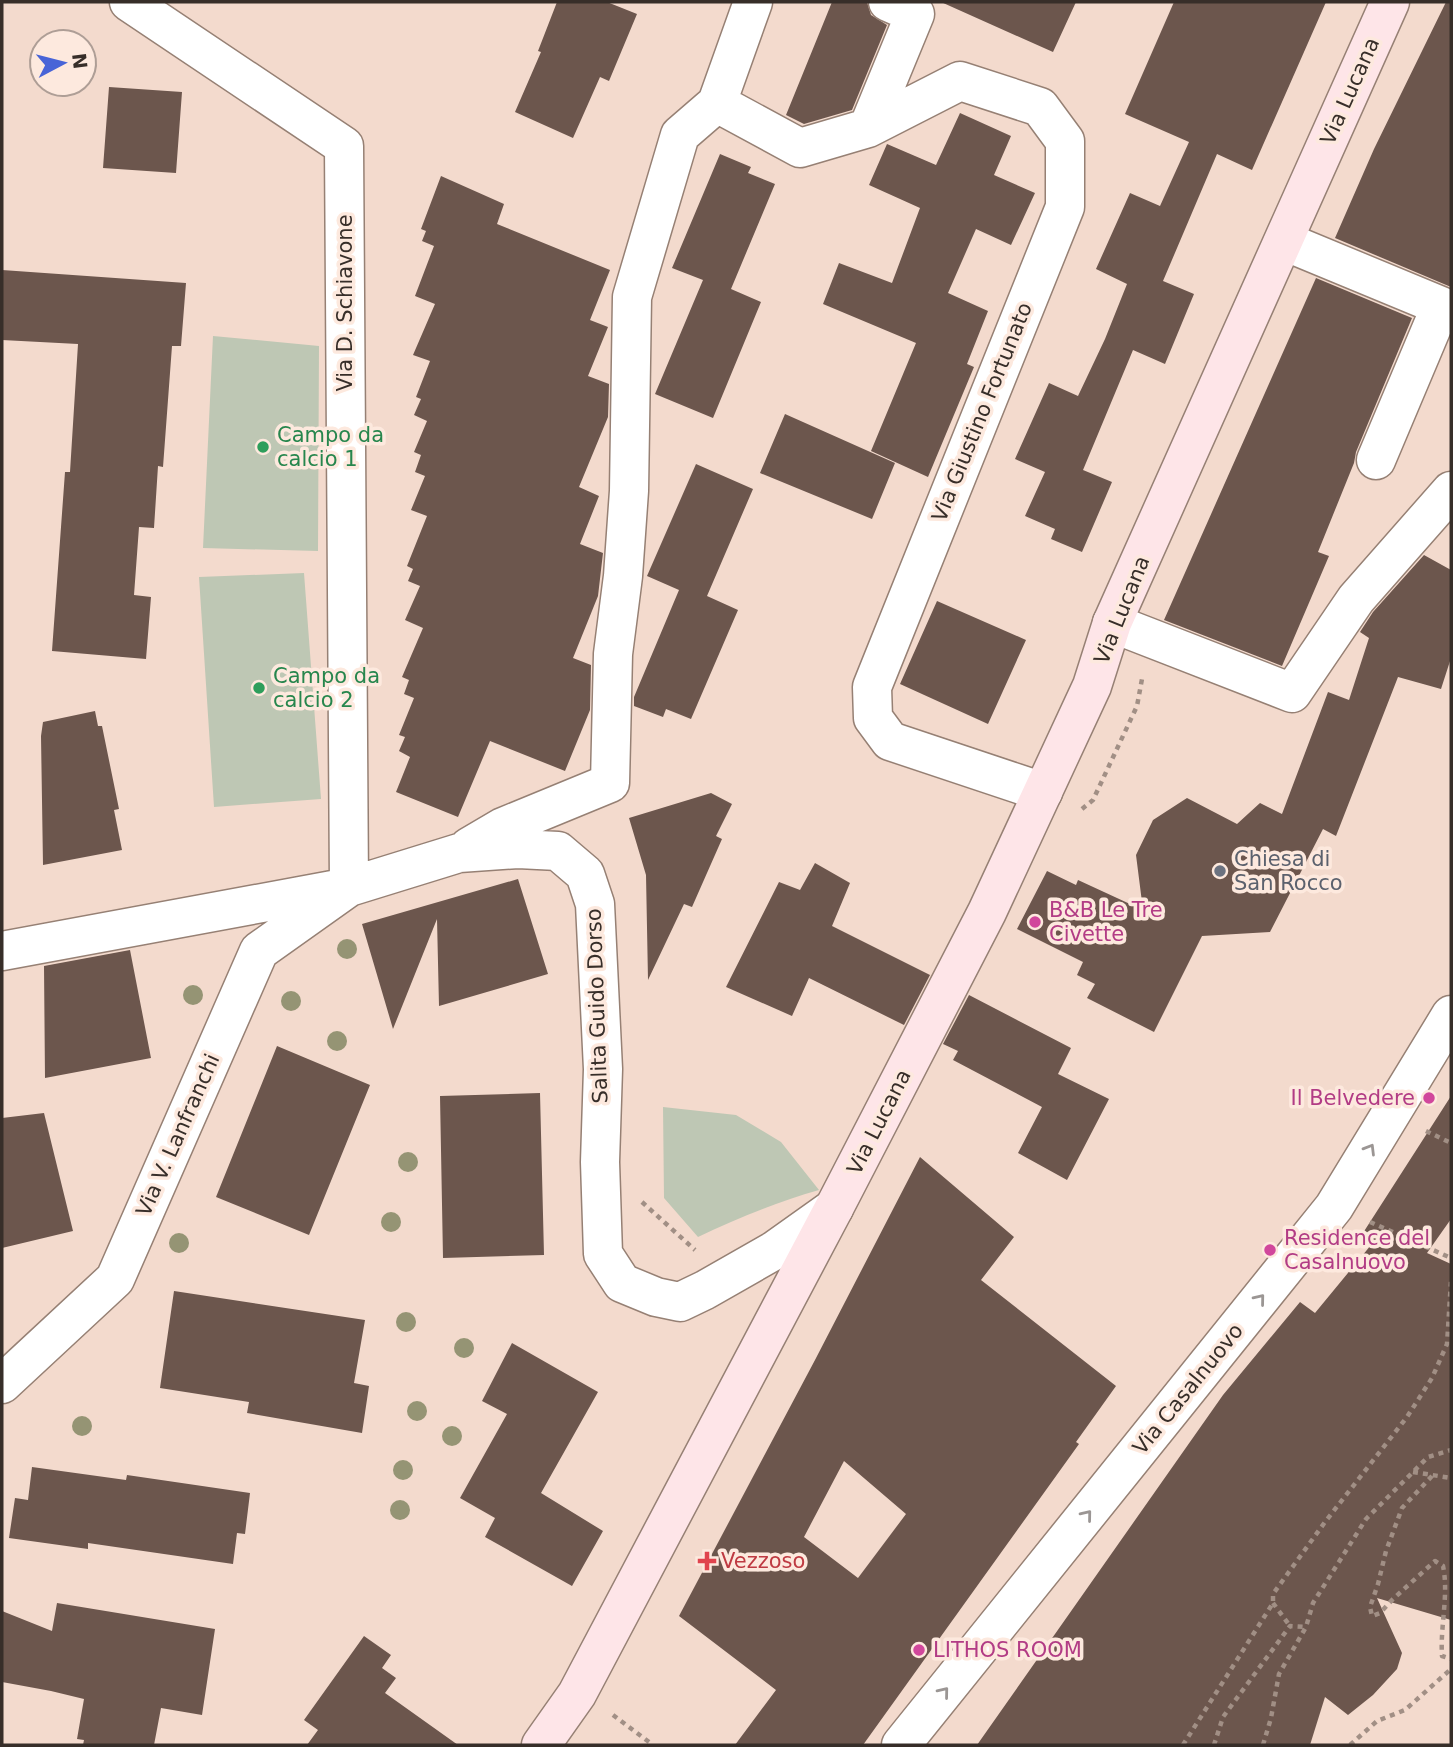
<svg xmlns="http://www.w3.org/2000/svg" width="1453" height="1747" font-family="'DejaVu Sans',sans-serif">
	<rect width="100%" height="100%" fill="#f3dacd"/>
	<path fill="#bec7b4" d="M213,336L319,346L318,551L203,548Z
		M304,573L321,799L214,807L199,577Z
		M663,1107L736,1115L781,1142L819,1190C777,1202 738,1218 698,1237L664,1198Z"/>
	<path fill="#6c564d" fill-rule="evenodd" d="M557,2H607L637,14L609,81L600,77L573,138L515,112L541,52L538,51Z
		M832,2H867L871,15L887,25L852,110L804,124L786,115Z
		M941,2H1076L1053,52Z
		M1174,2H1326L1252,170L1217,154L1163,281L1194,294L1165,364L1133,350L1083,470L1112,482L1082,552L1051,539L1055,529L1025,516L1045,472L1015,459L1049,383L1078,396L1105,339L1127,284L1096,269L1130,193L1160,206L1189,142L1125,114Z
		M1446,2H1451V287L1335,238L1374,149Z
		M109,87L182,92L176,173L103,168Z
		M960,113L1011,136L994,175L1035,193L1011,245L976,229L948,293L988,311L967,364L974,367L928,477L871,451L916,343L823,304L839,263L892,283L920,208L869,185L887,144L936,165Z
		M720,154L751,167L748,173L775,184L731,289L761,302L713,418L655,394L703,280L672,268Z
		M441,176L504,204L497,224L610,270L590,320L608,327L588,376L609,384L608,417L579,487L599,496L580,544L603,553L598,596L573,658L591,665L590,710L565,771L490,741L458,817L396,792L410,757L399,751L405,737L399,735L414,698L404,694L409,680L402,677L423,628L405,620L420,586L408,581L413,569L407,566L427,516L411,510L425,476L415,472L421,455L414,452L427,421L414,415L421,399L416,397L430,361L413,355L435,304L415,296L434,246L422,241L426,231L421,229Z
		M2,270L186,283L181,346H172L163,467L158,466L154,528L139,527L134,595L151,597L146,659L52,651L65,472H70L78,344L2,340Z
		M1316,278L1412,318L1356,452L1354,463L1318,552L1329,556L1282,666L1164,620Z
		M785,414L895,463L872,519L760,473Z
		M696,464L753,489L707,596L738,610L691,719L666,709L663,717L634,706V697L679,590L647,576Z
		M1424,555L1451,570V658L1441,689L1398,677L1336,836L1323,829L1270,932L1202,936L1154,1032L1087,998L1095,984L1077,975L1083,962L1017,929L1047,871L1076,885L1078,880L1143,910L1136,855L1153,820L1187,798L1237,824L1260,803L1282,814L1328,692L1349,700L1369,638L1360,632L1373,612Z
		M937,601L1026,640L988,724L900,684Z
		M95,711L98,726H102L119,809L114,810L122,850L43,865L41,736L43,722Z
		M711,793L732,804L716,836L722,839L692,907L684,904L648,980L646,875L629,818Z
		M815,863L850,883L832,926L930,975L904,1025L809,978L792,1016L726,987L779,882L800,890Z
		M518,879L548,974L439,1006L437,919L393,1029L362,924Z
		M130,950L151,1058L45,1078L44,966Z
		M969,995L1071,1048L1058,1074L1109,1099L1067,1180L1018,1153L1042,1107L953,1060L958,1051L943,1044Z
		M277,1046L370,1085L309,1235L216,1197Z
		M540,1093L544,1255L443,1258L440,1096Z
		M1451,1096V1219L1427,1253L1451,1264V1620L1377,1598L1402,1653L1397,1669L1373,1695L1348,1715L1325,1697L1310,1745H977L1223,1395L1300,1302L1315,1313L1371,1245L1361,1236Z
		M44,1113L73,1231L2,1248V1118Z
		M920,1157L1014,1237L981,1280L1116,1386L1076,1442L1079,1444L863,1745H735L776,1690L679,1616L815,1360ZM844,1461L906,1514L858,1578L804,1537Z
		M174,1291L365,1320L354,1383L369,1386L362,1433L247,1413L249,1402L160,1388Z
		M512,1343L598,1392L541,1493L603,1531L572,1586L485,1537L495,1518L460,1498L507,1414L482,1401Z
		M32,1467L126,1480L127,1475L250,1493L245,1534L237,1533L233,1564L88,1543V1549L9,1538L15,1498L28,1500Z
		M57,1603L215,1629L202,1715L161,1708L154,1745H83L84,1740L77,1739L84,1699L51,1691L2,1682V1611L52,1631Z
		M364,1636L391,1655L382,1668L396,1678L385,1693L458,1745H307L318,1730L304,1720Z"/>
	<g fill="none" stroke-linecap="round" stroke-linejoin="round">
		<defs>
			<path id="street" d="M717,103L800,148L868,128L960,81L1040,107L1065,141V207L872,687L873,718L890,741L1043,792
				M868,128L915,14L888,2
				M1284,241L1441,306L1376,460
				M1112,623L1292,693L1356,599L1451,491
				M469,847L503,827L610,783L613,654L623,576L629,491L632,297L680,135L717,103L753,2
				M2,951L349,887L459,853L518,849L558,851L585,874L595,904L603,1069L600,1162L603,1254L622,1283L656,1297L680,1302L705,1290L775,1250L834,1208
				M2,1384L115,1279L259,951L349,887L344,146L129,2
				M901,1745L1334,1207L1451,1015"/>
			<path id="secondary" d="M541,1745L577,1694L834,1208L987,912L1092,686L1112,623L1390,2"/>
		</defs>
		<use href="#street" stroke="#968074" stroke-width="41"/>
		<use href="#secondary" stroke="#968074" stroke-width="41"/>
		<path stroke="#a18f85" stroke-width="4.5" stroke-dasharray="5 5" stroke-linecap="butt" d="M1082,809L1093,800L1137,706L1142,679
			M1426,1131L1451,1143
			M642,1202L695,1250
			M1370,1222L1451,1258
			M1413,1472L1451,1478
			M1432,1476L1402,1508L1386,1551L1378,1584L1370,1607L1372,1616L1380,1613L1393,1599L1435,1561L1443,1566C1449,1594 1440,1626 1442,1656L1451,1659
			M1273,1603L1290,1626
			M613,1715L653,1745
			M1183,1745L1273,1603V1594L1325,1522L1407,1417L1432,1378L1447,1344L1451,1281
			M1214,1745L1223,1717L1290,1626L1306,1627
			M1263,1745L1271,1718L1279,1674L1306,1627L1313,1603L1366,1519L1428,1457L1451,1450
			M1350,1745L1377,1721L1405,1710L1451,1669"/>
		<use href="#street" stroke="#fff" stroke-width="38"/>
		<use href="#secondary" stroke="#fee5e8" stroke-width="38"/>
	</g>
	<g fill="#959474">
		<circle cx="347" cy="949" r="10"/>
		<circle cx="193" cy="995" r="10"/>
		<circle cx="291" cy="1001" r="10"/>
		<circle cx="337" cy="1041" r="10"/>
		<circle cx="408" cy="1162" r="10"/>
		<circle cx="391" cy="1222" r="10"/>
		<circle cx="179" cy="1243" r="10"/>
		<circle cx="406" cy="1322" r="10"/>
		<circle cx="464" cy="1348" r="10"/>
		<circle cx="417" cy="1411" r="10"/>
		<circle cx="82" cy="1426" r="10"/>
		<circle cx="452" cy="1436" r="10"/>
		<circle cx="403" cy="1470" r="10"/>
		<circle cx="400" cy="1510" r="10"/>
	</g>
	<defs><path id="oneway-chevron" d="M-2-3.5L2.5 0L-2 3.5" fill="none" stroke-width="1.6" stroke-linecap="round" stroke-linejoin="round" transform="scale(1.75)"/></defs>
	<g stroke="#9b9694">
		<use href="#oneway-chevron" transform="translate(1370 1149) rotate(-59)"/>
		<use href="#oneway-chevron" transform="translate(1260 1299) rotate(-51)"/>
		<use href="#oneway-chevron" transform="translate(1087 1515) rotate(-51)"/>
		<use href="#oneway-chevron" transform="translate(944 1692) rotate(-51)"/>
	</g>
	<g fill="#2e9e5b" stroke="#fde9de" stroke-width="2.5">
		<circle cx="263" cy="447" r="7"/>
		<circle cx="259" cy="688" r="7"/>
	</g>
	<circle fill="#6b7280" stroke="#fde9de" stroke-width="2.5" cx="1220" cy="871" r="7"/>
	<g fill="#d1479c" stroke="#fde9de" stroke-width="2.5">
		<circle cx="1035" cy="922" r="7"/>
		<circle cx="1429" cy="1098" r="7"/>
		<circle cx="1270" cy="1250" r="7"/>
		<circle cx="919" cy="1650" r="7"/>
	</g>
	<path fill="#e0444e" stroke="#fde9de" stroke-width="2.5" d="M703.5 1550.5h7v7h7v7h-7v7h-7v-7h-7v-7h7z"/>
	<g text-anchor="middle" stroke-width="7" stroke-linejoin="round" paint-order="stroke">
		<g font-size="21" fill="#372e29" stroke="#fde9de">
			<text transform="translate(1350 91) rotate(-66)" y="7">Via Lucana</text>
			<text transform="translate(345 303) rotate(-90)" y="7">Via D. Schiavone</text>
			<text transform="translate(982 412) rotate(-68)" y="7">Via Giustino Fortunato</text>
			<text transform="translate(1122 610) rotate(-68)" y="7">Via Lucana</text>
			<text transform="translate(597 1006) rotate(-92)" y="7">Salita Guido Dorso</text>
			<text transform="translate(879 1122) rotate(-63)" y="7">Via Lucana</text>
			<text transform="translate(178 1135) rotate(-66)" y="7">Via V. Lanfranchi</text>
			<text transform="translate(1188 1389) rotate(-51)" y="7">Via Casalnuovo</text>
		</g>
		<g font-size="21" fill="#27864d" stroke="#fde9de" text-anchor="start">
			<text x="277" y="442">Campo da<tspan x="277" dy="24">calcio 1</tspan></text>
			<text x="273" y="683">Campo da<tspan x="273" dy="24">calcio 2</tspan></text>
		</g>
		<g font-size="21" fill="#5b616d" stroke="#fde9de" text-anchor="start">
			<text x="1234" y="866">Chiesa di<tspan x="1234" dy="24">San Rocco</tspan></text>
		</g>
		<g font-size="21" fill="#b23c85" stroke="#fde9de" text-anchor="start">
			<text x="1049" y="917">B&amp;B Le Tre<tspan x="1049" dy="24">Civette</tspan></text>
			<text x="1415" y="1105" text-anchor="end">Il Belvedere</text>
			<text x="1284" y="1245">Residence del<tspan x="1284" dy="24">Casalnuovo</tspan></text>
			<text x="933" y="1657">LITHOS ROOM</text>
		</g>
		<g font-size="21" fill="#be3a42" stroke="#fde9de" text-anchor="start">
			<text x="721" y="1568">Vezzoso</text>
		</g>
	</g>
	<rect width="1453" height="1747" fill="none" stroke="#372e29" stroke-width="7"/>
	<g transform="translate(63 63) rotate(83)"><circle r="33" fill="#fde9de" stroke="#ae9e96" stroke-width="2"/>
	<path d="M0-5L12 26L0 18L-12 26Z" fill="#4864d7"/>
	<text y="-10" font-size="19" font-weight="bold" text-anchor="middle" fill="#372e29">N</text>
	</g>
</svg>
